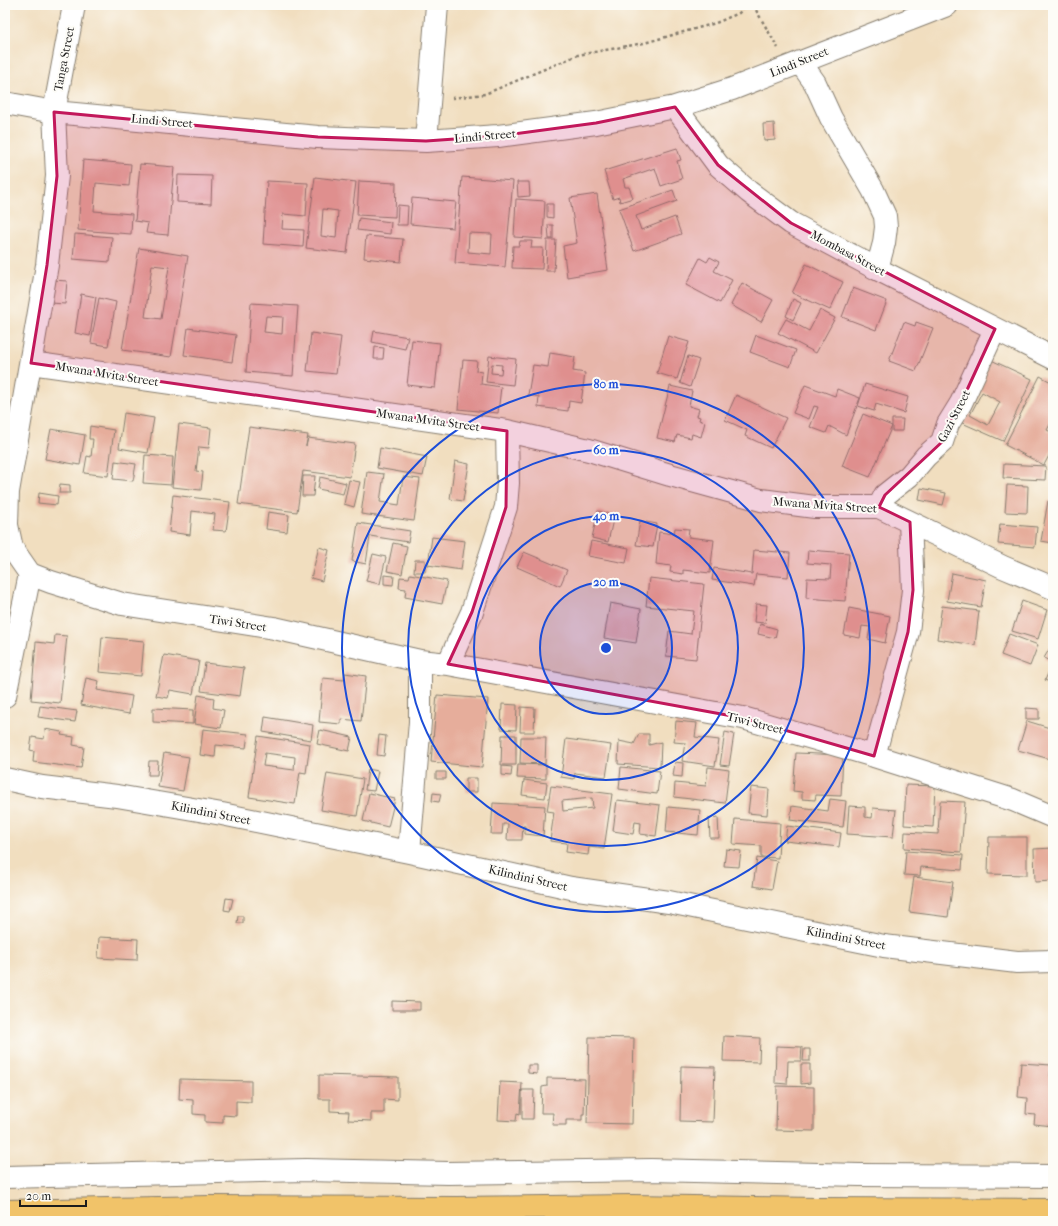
<svg xmlns="http://www.w3.org/2000/svg" width="1058" height="1226" font-family="'IM FELL French Canon',serif">
	<rect width="100%" height="100%" fill="#fdfcf7"/>
	<filter id="ink" filterUnits="userSpaceOnUse"><feTurbulence type="fractalNoise" baseFrequency=".025" numOctaves="2"/><feDisplacementMap in="SourceGraphic" scale="8" xChannelSelector="R" yChannelSelector="G"/><feConvolveMatrix kernelMatrix="1 2 1 2 8 2 1 2 1" color-interpolation-filters="sRGB"/></filter>
	<filter id="wash" filterUnits="userSpaceOnUse"><feTurbulence type="fractalNoise" baseFrequency=".012" numOctaves="4" result="noise"/><feDisplacementMap in="SourceGraphic" scale="16" xChannelSelector="R" yChannelSelector="G"/><feGaussianBlur stdDeviation="0.9" result="paint"/><feColorMatrix in="noise" values="0 0 0 0 0 0 0 0 0 0 0 0 0 0 0 0 0 1.4 0 .05"/><feComposite in="paint" operator="in"/></filter>
	<g filter="url(#wash)">
		<rect width="100%" height="100%" fill="#f1debf"/>
		<g id="blocks">
			<path fill="#e6ad9b" fill-rule="evenodd" d="M774,123L775,140L764,141L763,124Z
				M677,148L681,160L677,161L682,179L661,186L655,168L623,179L625,187H629L633,198L620,202L619,197L613,199L604,171Z
				M83,160L131,164L129,186L96,183L94,211L132,214L131,234L78,230Z
				M140,164L174,167L168,235L146,233L148,223L135,221Z
				M178,175L212,176L211,204L177,202Z
				M315,177L356,182L347,253L306,248ZM323,209L338,211L336,238L321,236Z
				M462,177L513,181L505,267L455,263ZM469,233L492,234L491,254L468,252Z
				M267,181L308,183L306,216L283,214L282,229L304,230L303,247L263,244Z
				M359,181L396,183L395,217L357,215Z
				M517,182H529L530,196L518,197Z
				M673,190L677,201L636,216L641,230L675,217L681,234L634,251L619,209Z
				M597,194L608,270L567,277L563,246L577,243L570,198Z
				M412,198L456,202L453,228L410,224Z
				M516,199L545,201L543,239L514,237Z
				M547,204H553V218L547,217Z
				M398,205L408,206L407,225H397Z
				M359,218L391,222L390,234L357,230Z
				M548,225H553V239H549Z
				M75,234L112,237L110,262L73,259Z
				M366,236L403,239L401,262L364,258Z
				M547,240H556L554,271H546Z
				M520,241H532L531,248H543L542,269L512,268L513,246H519Z
				M139,248L188,256L171,357L122,350ZM152,265L169,267L161,319L145,317Z
				M710,257L719,262L714,271L732,280L720,303L686,285L700,258L707,262Z
				M806,264L843,282L830,310L792,293Z
				M53,280L67,281L65,304L51,303Z
				M742,283L773,300L761,322L731,305Z
				M853,288L887,301L876,330L842,317Z
				M81,294L96,297L90,336L75,333Z
				M99,298L116,302L108,346L91,343Z
				M793,299L801,303L793,320L786,316Z
				M251,303L298,306L293,376L246,372ZM266,316L283,317L282,334L264,332Z
				M820,310L835,318L816,353L778,333L786,319L809,331Z
				M904,322L915,326L916,322L933,328L916,371L889,361Z
				M188,328L236,335L232,362L184,355Z
				M374,331L408,337L405,349L372,342Z
				M311,333L341,337L336,374L307,371Z
				M756,335L796,350L790,367L750,352Z
				M668,336L689,342L677,379L657,373Z
				M412,340L440,343L435,388L407,385Z
				M375,347L384,348L383,359H374Z
				M550,353L575,357L573,371L585,373L581,403L569,401L568,411L538,407L539,397L528,395L533,365L548,367Z
				M489,356L516,359L513,385L486,382ZM492,364L502,365L501,374L491,373Z
				M688,356L699,360L690,387L680,383Z
				M989,359L1032,379L1003,441L960,422ZM982,392L1000,402L988,425L970,415Z
				M463,360L477,361L476,371L482,372L481,384L501,387L498,413L458,409Z
				M1040,376L1053,383V419L1047,430L1053,433V448L1044,465L1005,445Z
				M865,384L908,397L904,413L876,404L874,411L858,406Z
				M805,385L835,396L837,389L860,398L846,435L829,426L826,433L810,427L818,407L814,406L809,419L793,413Z
				M670,386L692,391L689,406L699,409L697,416L700,417L699,420L705,422L701,437L692,434L691,438L677,435L675,442L657,438Z
				M736,395L786,418L771,448L745,436L747,430L725,420Z
				M124,413L154,418L148,453L119,448Z
				M863,414L892,426L870,477L842,466Z
				M892,419H903L902,431H892Z
				M179,424L211,428L209,448L199,447L196,471L203,472L201,490L172,487Z
				M90,426L114,430L108,476L84,473L87,456L91,457L93,439H89Z
				M249,427L308,435L306,446L308,438L355,444L350,477L303,471L297,512L238,504Z
				M51,429L85,435L80,465L45,459Z
				M380,448L427,457L423,476L377,468Z
				M145,455L173,457L171,485L143,483Z
				M115,461L136,464L133,481L113,479Z
				M455,461L469,464L463,501L450,499Z
				M1004,464L1046,466L1045,480L1003,478Z
				M367,472L384,474L380,502L399,505L403,477L420,479L414,521L361,514Z
				M303,476H315L313,496H302Z
				M320,477L346,483L343,494L318,489Z
				M349,480L360,482L354,507L344,504Z
				M60,484L70,485V493H59Z
				M1007,485L1028,486L1027,513L1005,512Z
				M921,488L946,493L943,505L919,500Z
				M39,493L58,496L57,505L38,503Z
				M173,495L230,502L226,531L213,530L215,514L192,511L190,535L169,532Z
				M1048,501L1053,502V543L1041,541Z
				M598,511L614,515L608,542L592,538Z
				M268,512L289,515L287,532L266,529Z
				M640,521L657,524L653,547L636,545Z
				M358,523L410,531L408,542L370,536L366,564L352,561Z
				M1000,524L1037,527L1035,547L998,544Z
				M675,528L689,529L688,537L714,540L710,573L683,570V574L670,572L671,566L656,564L659,532L674,534Z
				M432,537L465,541L461,570L428,565Z
				M591,541L629,548L626,563L588,556Z
				M393,543L407,546L402,574L387,571Z
				M319,547L329,550L322,581L311,578Z
				M754,550L790,553L788,577L756,574L754,586L712,580L714,568L752,574Z
				M808,550L849,553L845,601L806,598L807,578L830,579L831,565L807,563Z
				M524,552L567,570L560,586L517,567Z
				M373,554L386,557L380,584L366,581Z
				M415,560H425V572H414Z
				M952,573L986,580L981,607L947,601Z
				M410,574L447,581L442,604L405,597L406,589L399,588L400,577L409,578Z
				M384,575L394,576L393,585L384,584Z
				M649,578L704,584L696,659L666,656L669,631L691,634L694,611L646,606Z
				M1022,601L1047,610L1038,639L1012,631Z
				M610,603L641,609L636,643L604,638Z
				M756,604L767,605L765,623L754,622Z
				M942,606L979,611L975,645L937,639Z
				M849,608L890,616L885,643L868,639L870,627L862,626L860,638L844,635Z
				M760,624L777,629L775,638L758,634Z
				M1009,634L1038,645L1030,666L1001,655Z
				M55,635L67,636L60,703L31,700L36,642L54,644Z
				M102,637L144,641L141,676L99,672Z
				M1053,643V684L1045,680L1053,663L1044,658Z
				M164,655L199,661L193,694L170,690L168,698L156,696Z
				M205,663L244,668L240,696L201,691Z
				M345,673L366,676L361,721L341,719V724L319,722L323,678L344,680Z
				M86,678L99,681L97,690L132,696L129,714L81,705Z
				M198,695L214,698L213,708L224,710L221,728L194,724Z
				M437,695L488,699L482,767L431,762Z
				M502,704L517,705L516,730L501,729Z
				M40,706L77,711L75,722L38,717Z
				M521,707L535,708L534,732H520Z
				M153,708L193,710V724L153,722Z
				M1026,708L1039,709V719H1026Z
				M265,717L313,725L311,740L263,732Z
				M676,721L697,723L695,737L719,740L715,766L682,761L685,743L674,742Z
				M1027,721L1053,729V760L1018,750Z
				M45,729L62,732L61,735L74,737L73,745L84,747L81,768L33,762L34,751L30,750L32,737L44,739Z
				M203,729L248,734L246,748L216,745L215,757L200,755Z
				M320,730L352,737L349,751L317,744Z
				M725,732L734,734L729,766L720,765Z
				M639,734H649V745L661,742L660,767L618,764L619,741L634,744Z
				M379,735L386,736L384,756L377,755Z
				M502,735H516V765H501Z
				M258,736L310,744L306,773L300,772L295,804L249,797ZM265,753L295,757L294,770L263,766Z
				M521,737H546L545,764L520,763Z
				M566,739L611,745L606,777L575,773L574,779L561,777Z
				M164,753L189,757L183,791L158,787Z
				M796,753L843,755L841,796L816,795L815,800L802,799V792L793,791Z
				M149,761H158L157,775H148Z
				M675,762L683,763L682,777L673,776Z
				M518,764L546,765V779L517,778Z
				M502,766L512,767L511,776L502,775Z
				M621,767L660,771L657,794L619,789Z
				M708,767L729,770L725,803L674,797L675,783L706,786Z
				M368,769L378,771L374,791L365,790Z
				M436,772H446V779H436Z
				M327,773L363,779L357,816L321,810Z
				M466,778H477V792H466Z
				M524,780L547,783L545,798L522,795Z
				M906,785L935,786L933,827L904,825Z
				M551,786L612,794L604,849L589,847L588,855L566,852L567,843L550,841L554,812L547,811ZM592,798L593,808L563,811L562,801Z
				M751,787L769,789L767,815L748,813Z
				M369,793L395,799L388,827L363,821Z
				M433,793L441,794L439,802L432,801Z
				M830,799L846,801L843,827L790,820L792,806L828,811Z
				M617,800L660,805L656,836L640,834L641,823L635,822L633,834L613,831Z
				M940,801L965,802L961,852L904,848L905,832L938,834Z
				M493,803L545,806L543,836L525,834V826H523L522,840H507L508,824H503L502,834H491Z
				M849,806L865,807V817L872,818L873,808L896,810L893,837L847,834Z
				M668,807L700,810L698,835L666,832Z
				M718,817L719,838H710L709,818Z
				M735,819L780,823L778,858L761,857V846L733,844Z
				M787,826L841,833L839,847L785,841Z
				M989,837H1027V875L988,874Z
				M1053,848V881L1035,882L1034,849Z
				M726,849L741,851L739,867L724,866Z
				M906,851L963,855L962,870L921,867L920,876L904,875Z
				M757,858L777,861L772,889L753,886Z
				M914,877L953,882L948,917L909,912Z
				M226,898L233,899L230,911L224,910Z
				M238,916H243V923H237Z
				M99,937L138,939L137,960L98,958Z
				M392,1001L420,1002V1010H392Z
				M724,1036L760,1038L759,1062L723,1061Z
				M589,1037L634,1038L632,1124L587,1123Z
				M776,1046L802,1047L801,1061H788L787,1084L775,1083Z
				M804,1049H810V1061H803Z
				M1021,1063L1051,1065L1050,1076L1053,1077V1126L1034,1124L1035,1115L1026,1114L1027,1098L1018,1097Z
				M801,1064H810V1083L801,1084Z
				M528,1065H537V1074L528,1073Z
				M681,1066L715,1067L713,1122L680,1121Z
				M319,1075L398,1077V1100L384,1099V1113H371V1121L348,1120L349,1112L330,1111V1099H319Z
				M547,1078L585,1079L584,1114H582V1120H566V1125H552L553,1113H541L542,1087L547,1086Z
				M180,1079L251,1081V1102L236,1101V1116L223,1115V1123L205,1122V1115L193,1114V1100L179,1099Z
				M500,1082L522,1083L520,1114L517,1113L516,1121L498,1120Z
				M777,1086L814,1087V1131L776,1130Z
				M522,1090H534L533,1119H522Z"/>
		</g>
	</g>
	<g filter="url(#ink)">
		<use href="#blocks" fill-opacity="0" stroke="#867d6e" stroke-width="1"/>
		<g fill="none" stroke-linecap="round" stroke-linejoin="round">
			<defs>
				<path id="minor" d="M800,62L815,83L831,118L873,190L885,216L886,227L884,243L877,269
					M5,103L54,112L318,137L426,141L498,136L596,123L675,107L732,89L947,5
					M675,107L718,165L749,192L791,223L877,269L1053,358
					M426,141L437,5
					M31,363L507,431L589,450L670,475L761,500L815,507H879L1003,567L1053,588
					M879,507L885,495L909,476L926,456L942,442L948,424L961,403L995,329
					M30,574L51,582L122,604L274,628L420,661L448,664L743,718L874,756L1013,800L1053,817
					M448,664L472,612L506,507L508,483L507,431
					M5,696L30,574L12,548L7,525L8,492L47,265L57,176L54,112L74,5
					M874,756L908,632L913,590L910,522
					M5,779L42,787L117,796L222,814L409,852L571,888L669,902L884,946L1017,962L1053,961
					M409,852L420,722V661
					M5,1177L306,1170L448,1173L651,1170L859,1175L1053,1176"/>
				<path id="primary" d="M5,1211L210,1207L456,1208L632,1206L817,1209L1053,1210"/>
			</defs>
			<use href="#minor" stroke="#867d6e" stroke-width="24"/>
			<use href="#primary" stroke="#867d6e" stroke-width="24"/>
			<path stroke="#867d6e" stroke-width="2.5" stroke-dasharray="3 3" stroke-linecap="butt" d="M753,5L778,48
				M452,98L485,94L578,55L644,43L716,23L739,13L746,5"/>
			<use href="#minor" stroke="#fff" stroke-width="22"/>
			<use href="#primary" stroke="#f1c369" stroke-width="22"/>
		</g>
	</g>
	<path fill="#c2185b" fill-opacity="0.2" stroke="#c2185b" stroke-width="3" stroke-linejoin="round" d="M675,107L718,165L791,223L995,329L961,403L948,424L942,442L885,495L879,507L910,522L913,590L908,632L874,756L743,718L448,664L472,612L506,507L507,431L31,363L47,265L57,176L54,112L318,137L426,141L498,136L596,123Z"/>
	<circle cx="606" cy="648" r="66" fill="#1d4ed8" fill-opacity=".12"/>
	<g fill="none" stroke="#1d4ed8" stroke-width="2">
		<circle cx="606" cy="648" r="66"/>
		<circle cx="606" cy="648" r="132"/>
		<circle cx="606" cy="648" r="198"/>
		<circle cx="606" cy="648" r="264"/>
	</g>
	<g text-anchor="middle" stroke-width="4" stroke-linejoin="round" paint-order="stroke">
		<g font-size="12" fill="#1c1c1c" stroke="#fdfcf7">
			<text transform="translate(64 59) rotate(-79)" y="4">Tanga Street</text>
			<text transform="translate(799 62) rotate(-22)" y="4">Lindi Street</text>
			<text transform="translate(162 121) rotate(5)" y="4">Lindi Street</text>
			<text transform="translate(485 136) rotate(-5)" y="4">Lindi Street</text>
			<text transform="translate(848 253) rotate(28)" y="4">Mombasa Street</text>
			<text transform="translate(107 374) rotate(9)" y="4">Mwana Mvita Street</text>
			<text transform="translate(954 416) rotate(-63)" y="4">Gazi Street</text>
			<text transform="translate(428 420) rotate(8)" y="4">Mwana Mvita Street</text>
			<text transform="translate(825 505) rotate(4)" y="4">Mwana Mvita Street</text>
			<text transform="translate(238 623) rotate(9)" y="4">Tiwi Street</text>
			<text transform="translate(755 723) rotate(14)" y="4">Tiwi Street</text>
			<text transform="translate(211 813) rotate(11)" y="4">Kilindini Street</text>
			<text transform="translate(528 878) rotate(13)" y="4">Kilindini Street</text>
			<text transform="translate(846 938) rotate(11)" y="4">Kilindini Street</text>
		</g>
	</g>
	<circle cx="606" cy="648" r="6" fill="#1d4ed8" stroke="#fdfcf7" stroke-width="2"/>
	<g font-size="12" text-anchor="middle" font-weight="bold" fill="#1d4ed8" stroke="#fdfcf7" stroke-width="4" stroke-linejoin="round" paint-order="stroke">
		<text x="606" y="388">80 m</text>
		<text x="606" y="454">60 m</text>
		<text x="606" y="520">40 m</text>
		<text x="606" y="586">20 m</text>
	</g>
	<rect width="1058" height="1226" fill="none" stroke="#fdfcf7" stroke-width="20"/>
	<path d="M20 1200v6h66v-6" fill="none" stroke="#1c1c1c" stroke-width="2"/>
	<text x="26" y="1200" font-size="12" fill="#1c1c1c" stroke="#fdfcf7" stroke-width="3" paint-order="stroke">20 m</text>
</svg>
